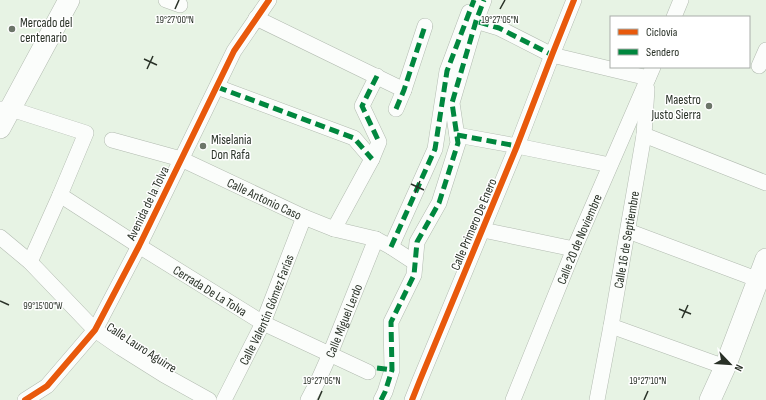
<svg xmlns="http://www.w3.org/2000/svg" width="766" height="400" font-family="'Sofia Sans Condensed',sans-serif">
	<rect width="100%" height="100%" fill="#e7f3e4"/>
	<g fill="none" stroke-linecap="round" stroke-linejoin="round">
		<defs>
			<g id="street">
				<path d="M166,0L180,5"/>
				<path d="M674,17L681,0"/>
				<path d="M256,18L404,90"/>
				<path d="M479,22L499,28L552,55L648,78"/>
				<path d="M759,66L766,50"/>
				<path d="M217,87L354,138L372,159"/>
				<path d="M1,109H11L86,133L60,195L30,262"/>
				<path d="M396,109L404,90L425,26"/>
				<path d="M457,135L517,146L610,165"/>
				<path d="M644,135L766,183"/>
				<path id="s1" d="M112,140L181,159L304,217L334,229L376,239L391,247L414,262"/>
				<path id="s2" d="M60,195L139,246L263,323L368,372"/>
				<path d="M334,229L372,159L379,142L362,106L377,76"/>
				<path d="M483,230L574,249"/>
				<path d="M628,231L759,280"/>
				<path d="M0,237L30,262L95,330L121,348L164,375L209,400"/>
				<path d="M391,247L435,149L447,71L469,12"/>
				<path d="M611,326L725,367"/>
				<path d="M25,400L47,386L95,330L139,246L234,51L269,0"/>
				<path id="s3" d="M224,400L263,323L304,217"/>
				<path id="s4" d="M308,400L318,381L330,354L376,239"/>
				<path d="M381,400L385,392L392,370L391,322L414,275L417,242L439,203L458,143L452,103L476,21L484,0"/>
				<path d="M412,400L420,380L517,146L552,55L574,0"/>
				<path id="s5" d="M513,400L574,249L653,67"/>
				<path id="s6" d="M597,400L611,326L644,135L647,89"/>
			</g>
			<path id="secondary" d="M0,128L69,0
				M710,400L725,367L766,259"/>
		</defs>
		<use href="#street" stroke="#b2bbb0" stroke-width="16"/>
		<use href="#secondary" stroke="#b2bbb0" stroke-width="22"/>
		<use href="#street" stroke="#fbfdfb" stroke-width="15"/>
		<use href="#secondary" stroke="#fbfdfb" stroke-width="21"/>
		<path stroke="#00873e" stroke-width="5" stroke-dasharray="10 5" stroke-linecap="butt" d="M479,22L499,28L552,55
			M377,76L362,106L379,142
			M217,87L354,138L372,159
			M396,109L404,90L425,26
			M457,135L517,146
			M391,247L435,149L447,71L474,0
			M377,368L392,370
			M381,400L385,392L392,370L391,322L414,275L417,242L439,203L458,143L452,103L476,21L484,0"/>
		<defs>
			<path id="cycleway" d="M25,400L47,386L95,330L139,246L234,51L269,0
				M412,400L420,380L517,146L552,55L574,0"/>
		</defs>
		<use href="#cycleway" stroke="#fff" stroke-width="8"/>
		<use href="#cycleway" stroke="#e8590c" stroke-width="6"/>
	</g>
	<path fill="none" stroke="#293127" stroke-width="1.5" d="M175,9L179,0M500,9L505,0M144,59L157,65M147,69L153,56M411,184L424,190M415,193L420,181M0,301L9,305M679,309L691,314M682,318L688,305M318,400L322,391M644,400L648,391"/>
	<g fill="#6c7569" stroke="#fff" stroke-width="1.5">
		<circle cx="12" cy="29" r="4"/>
		<circle cx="709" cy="106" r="4"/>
		<circle cx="203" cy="146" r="4"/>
	</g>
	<g text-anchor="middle" stroke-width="3" stroke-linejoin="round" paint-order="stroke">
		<g font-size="13" fill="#293127" stroke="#fff" text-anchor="start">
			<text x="20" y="27">Mercado del<tspan x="20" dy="15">centenario</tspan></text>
			<text x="701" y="104" text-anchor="end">Maestro<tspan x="701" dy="15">Justo Sierra</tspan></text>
			<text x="211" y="144">Miselania<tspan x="211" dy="15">Don Rafa</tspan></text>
		</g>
		<g font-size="13" fill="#293127" stroke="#fff">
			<text dy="5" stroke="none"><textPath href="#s1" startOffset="164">Calle Antonio Caso</textPath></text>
			<text transform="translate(147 203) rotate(-64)" y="5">Avenida de la Tolva</text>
			<text transform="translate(473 224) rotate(-67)" y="5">Calle Primero De Enero</text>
			<text dy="5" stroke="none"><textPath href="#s5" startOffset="174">Calle 20 de Noviembre</textPath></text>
			<text dy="5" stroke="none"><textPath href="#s6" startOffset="163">Calle 16 de Septiembre</textPath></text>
			<text dy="5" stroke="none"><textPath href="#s2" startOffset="178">Cerrada De La Tolva</textPath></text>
			<text dy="5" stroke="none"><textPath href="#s3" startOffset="100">Calle Valentín Gómez Farías</textPath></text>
			<text dy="5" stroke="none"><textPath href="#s4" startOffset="87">Calle Miguel Lerdo</textPath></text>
			<text transform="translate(142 347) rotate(33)" y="5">Calle Lauro Aguirre</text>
		</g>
	</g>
	<g font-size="10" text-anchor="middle" fill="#293127" stroke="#fff" stroke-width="3" stroke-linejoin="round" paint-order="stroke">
		<text x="175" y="23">19°27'00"N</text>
		<text x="500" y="23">19°27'05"N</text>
		<text x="43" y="309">99°15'00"W</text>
		<text x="322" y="384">19°27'05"N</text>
		<text x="648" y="384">19°27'10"N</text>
	</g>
	<rect x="610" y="16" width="140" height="52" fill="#ffffff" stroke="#a9ada9"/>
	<rect x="618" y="29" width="20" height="6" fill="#e8590c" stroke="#a9ada9"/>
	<text x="646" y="36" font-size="12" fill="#293127">Ciclovía</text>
	<rect x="618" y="49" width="20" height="6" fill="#00873e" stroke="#a9ada9"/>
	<text x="646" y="56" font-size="12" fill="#293127">Sendero</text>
	<g transform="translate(730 364) rotate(115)" stroke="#ffffff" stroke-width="3" paint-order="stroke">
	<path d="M0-3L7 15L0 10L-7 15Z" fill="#293127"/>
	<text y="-6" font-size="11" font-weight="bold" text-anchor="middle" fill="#293127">N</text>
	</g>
</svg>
